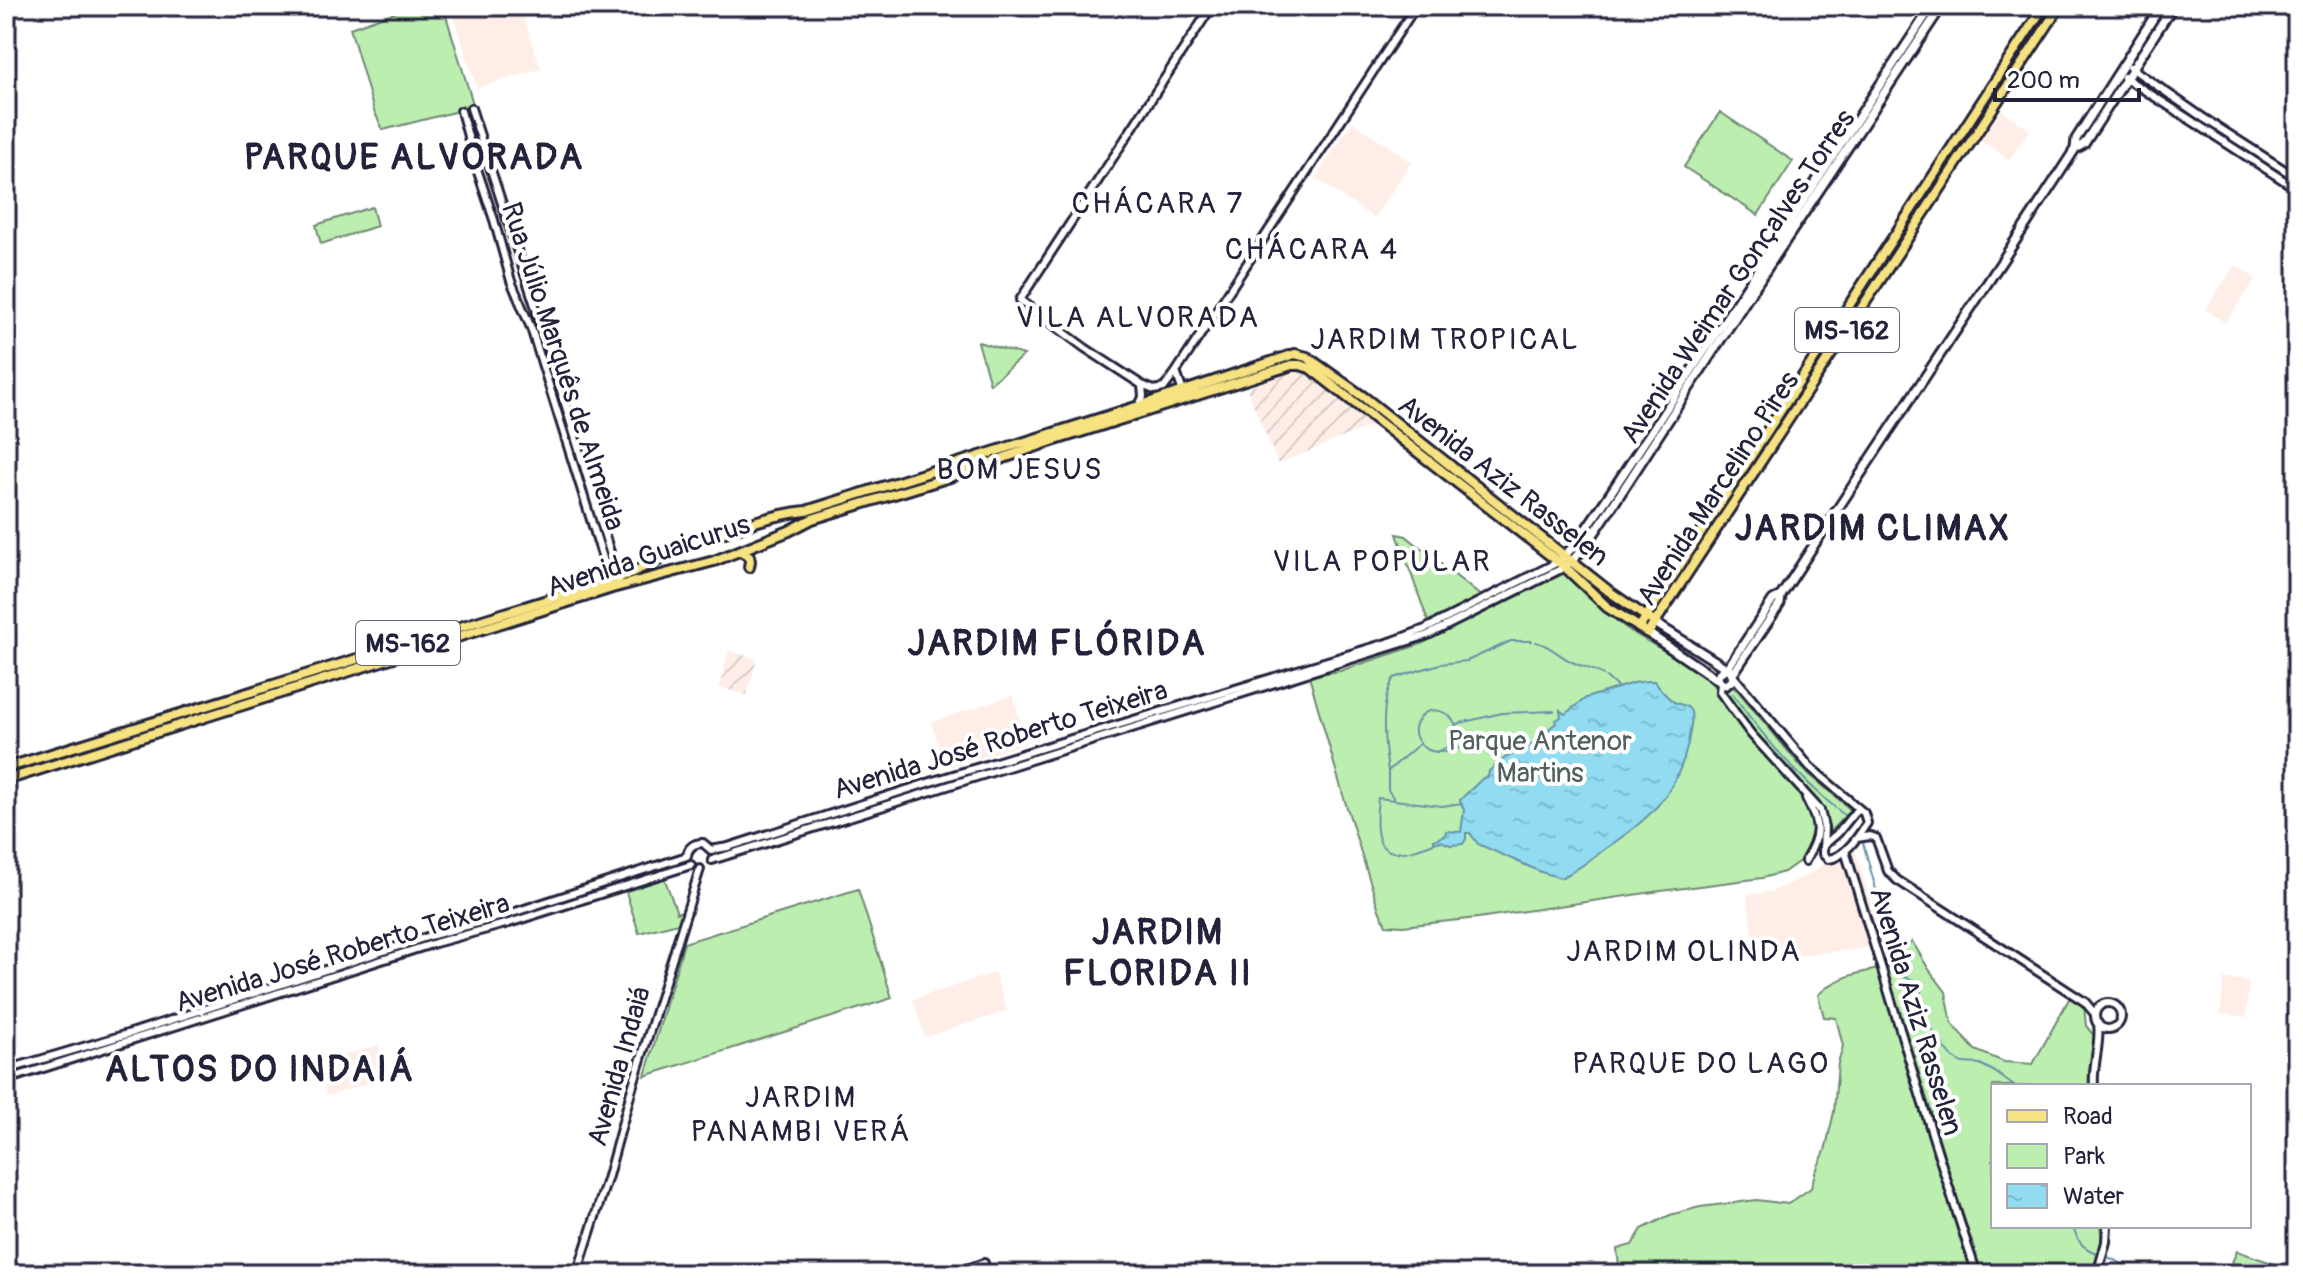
<svg xmlns="http://www.w3.org/2000/svg" width="2303" height="1280" font-family="Pangolin,sans-serif">
	<defs>
		<pattern id="industrial-furrows" width="10" height="10" patternUnits="userSpaceOnUse" patternTransform="scale(2)"><rect width="10" height="10" fill="#feeee7"/><path d="M-1 1l2-2M0 10L10 0M9 11l2-2" fill="none" stroke="#d9ccc7"/></pattern>
		<pattern id="water-ripples" width="26" height="14" patternUnits="userSpaceOnUse" patternTransform="scale(2)"><rect width="26" height="14" fill="#91dcf1"/><path d="M2 4q2-2 4 0t4 0M15 11q2-2 4 0t4 0" fill="none" stroke="#7dbcd0"/></pattern>
	</defs>
	<rect width="100%" height="100%" fill="#fff"/>
	<filter id="ink" filterUnits="userSpaceOnUse"><feTurbulence type="fractalNoise" baseFrequency=".0125" numOctaves="2"/><feDisplacementMap in="SourceGraphic" scale="16" xChannelSelector="R" yChannelSelector="G"/><feConvolveMatrix kernelMatrix="1 2 1 2 8 2 1 2 1" color-interpolation-filters="sRGB"/></filter>
	<g filter="url(#ink)">
		<path fill="#feeee7" d="M450,6H520L541,69L477,88Z
			M2002,110L2030,130L2009,160L1981,140Z
			M1353,122L1412,162L1374,218L1315,178Z
			M2236,265L2256,279L2225,323L2205,309Z
			M1013,695L1026,743L946,768L931,722Z
			M1853,842L1883,946L1756,960L1747,895L1773,891L1810,874L1829,860L1842,846Z
			M995,973L1007,1011L925,1037L913,999Z
			M2224,979L2249,981L2246,1017L2220,1014Z
			M378,1045L388,1077L327,1096L317,1063Z"/>
		<path fill="url(#industrial-furrows)" d="M1291,369L1307,372L1375,424L1278,464L1247,389Z
			M729,651L757,659L747,695L719,687Z"/>
		<path fill="#bcefaf" stroke="#6f8875" stroke-width="2" d="M413,6H443L474,107L383,130L374,111L350,28Z
			M1720,112L1793,161L1758,215L1684,167Z
			M372,207L377,226L321,244L316,225Z
			M978,342L1024,355L990,384Z
			M1397,534L1406,536L1482,597L1428,621Z
			M1565,573C1587,589 1603,612 1626,628C1656,649 1697,663 1719,692L1723,693V688L1733,687L1738,691L1803,769L1851,810L1801,860L1784,872L1762,878L1653,892L1478,918L1403,926L1386,925L1379,910L1343,795L1309,676L1340,671L1421,644Z
			M664,877L677,913L686,909L682,922L639,933L625,889Z
			M858,889L892,998L645,1076L684,943Z
			M1912,941L1928,968L1946,992L1952,1024L1975,1050L2004,1062L2033,1064L2070,997L2084,1005L2086,1026L2097,1039L2092,1056L2091,1086H1993V1226H2100L2103,1244L2092,1274H1620L1617,1249L1632,1245L1642,1229L1670,1215L1700,1207L1757,1200L1788,1204L1811,1188L1815,1173L1825,1151L1834,1112L1838,1063L1843,1046L1836,1018L1824,1017L1818,995C1840,973 1868,971 1897,966L1895,956Z
			M2237,1251L2272,1263L2294,1274H2227Z"/>
		<path fill="url(#water-ripples)" stroke="#6592a8" stroke-width="2" d="M1648,681H1654C1660,688 1667,699 1676,703C1681,705 1689,705 1691,712C1693,721 1689,735 1688,743C1676,798 1646,821 1602,851C1589,861 1576,871 1561,878L1541,872L1478,844L1470,833H1466V839L1463,844L1450,845L1441,841L1434,843V840L1445,835L1446,831L1461,832L1464,810L1460,800L1463,797L1483,778L1488,777L1489,771L1505,758L1539,741L1540,736L1556,723V720L1561,717L1560,710L1565,714L1586,698L1633,683Z"/>
		<g fill="none" stroke-linecap="round" stroke-linejoin="round">
			<path stroke="#6592a8" stroke-width="2" d="M1536,642C1550,645 1559,656 1572,662C1582,667 1592,668 1603,675
				M1690,657L1712,671
				M1606,677L1618,688
				M1733,694C1765,740 1801,780 1844,815
				M1456,724L1502,713L1554,711
				M1436,752C1442,750 1448,748 1452,743C1470,720 1430,695 1417,722C1414,727 1414,734 1417,739C1433,769 1476,738 1498,737C1506,737 1515,740 1523,741L1527,748
				M1388,771C1384,745 1379,701 1394,678L1440,664L1467,661L1511,641H1532
				M1395,800L1388,790V771L1419,744
				M1862,839L1898,969L1902,976L1918,982L1921,989V1016L1953,1058L1962,1063L1980,1064L1995,1072L2014,1086
				M1434,843C1383,863 1372,852 1378,798L1442,806L1462,803
				M2073,1226C2078,1243 2083,1249 2100,1254
				M2106,1256L2142,1274"/>
			<defs>
				<path id="tertiary" d="M1212,6L1020,300L1085,348L1142,385L1154,390L1164,388L1176,372L1416,6
					M2130,67L2202,117L2297,178
					M2124,77L2297,189
					M471,108L541,324L619,582
					M461,111L476,166L494,220L511,281L531,328L611,584
					M1176,372L1184,395
					M1139,406L1143,397L1142,385
					M1721,683L1720,692L1751,734L1820,810L1824,827L1823,854L1828,859C1844,858 1858,837 1867,823L1864,813L1810,767L1734,677
					M1857,838L1870,836L1876,838L1888,871L1897,880L2085,1002L2095,1014
					M1823,846L1838,833L1858,808
					M1845,851C1890,992 1930,1134 1977,1274
					M712,860L1428,635L1565,567
					M1805,861C1821,834 1820,825 1806,798
					M2095 1016a13 13 0 1 1 26 0a13 13 0 1 1-26 0Z
					M6,1070L134,1032L433,935L506,915L687,856C688,847 694,843 703,843L711,850L728,847L940,779L1393,641L1425,629L1558,562
					M6,1080L435,943L509,923L691,865
					M2094,1086C2092,1064 2101,1044 2098,1023
					M577,1274L608,1176L632,1088L700,869
					M954,1274L984,1263L986,1274
					M2097,1274L2106,1242L2107,1226"/>
				<path id="secondary" d="M2075,149L2084,144L2173,6
					M1561,559L1575,545L1612,491L1932,6
					M1569,563L1583,550L1619,496L1760,279L1942,6
					M1655,623L1731,671L1733,680L1726,685L1721,683L1718,679L1719,673L1726,669
					M1648,633L1719,681
					M1727,669L1773,600L1781,596
					M1733,674L1780,604L1781,596C1877,446 1979,299 2075,149L2076,139L2161,6"/>
				<path id="primary" d="M741,551L749,556L750,561L749,567
					M1639,628L2044,6
					M6,768L618,578C640,570 659,559 681,550C716,534 767,515 806,511L1139,406L1295,354L1307,357L1365,398L1610,592L1655,623
					M6,780L612,588L714,561L789,531L812,519L950,477L1046,443L1292,365H1300L1310,368L1565,567L1607,607L1648,633L2060,6"/>
			</defs>
			<use href="#tertiary" stroke="#22223b" stroke-width="12"/>
			<use href="#secondary" stroke="#22223b" stroke-width="13"/>
			<use href="#primary" stroke="#22223b" stroke-width="14"/>
			<use href="#tertiary" stroke="#fff" stroke-width="6"/>
			<use href="#secondary" stroke="#fff" stroke-width="7"/>
			<use href="#primary" stroke="#f6e281" stroke-width="8"/>
		</g>
	</g>
	<g text-anchor="middle" stroke-width="8" stroke-linejoin="round" paint-order="stroke">
		<g fill="#fff" stroke="#646476" stroke-width="2">
			<rect x="1795" y="308" width="104" height="44" rx="6"/>
			<rect x="356" y="621" width="104" height="44" rx="6"/>
		</g>
		<g font-size="26" font-weight="bold" fill="#22223b">
			<text x="1847" y="339">MS-162</text>
			<text x="408" y="652">MS-162</text>
		</g>
		<g font-size="28" fill="#22223b" stroke="#fff">
			<text transform="translate(1737 276) rotate(-56)" y="10">Avenida Weimar Gonçalves Torres</text>
			<text transform="translate(564 366) rotate(72)" y="10">Rua Júlio Marquês de Almeida</text>
			<text transform="translate(1504 480) rotate(38)" y="10">Avenida Aziz Rasselen</text>
			<text transform="translate(1717 488) rotate(-57)" y="10">Avenida Marcelino Pires</text>
			<text transform="translate(648 555) rotate(-18)" y="10">Avenida Guaicurus</text>
			<text transform="translate(1000 739) rotate(-17)" y="10">Avenida José Roberto Teixeira</text>
			<text transform="translate(342 952) rotate(-17)" y="10">Avenida José Roberto Teixeira</text>
			<text transform="translate(1917 1011) rotate(73)" y="10">Avenida Aziz Rasselen</text>
			<text transform="translate(618 1066) rotate(-74)" y="10">Avenida Indaiá</text>
		</g>
		<g font-size="28" fill="#50605e" stroke="#fff">
			<text x="1540" y="750">Parque Antenor<tspan x="1540" dy="32">Martins</tspan></text>
		</g>
		<g font-size="30" letter-spacing="2" fill="#22223b" stroke="#fff">
			<text x="1158" y="213">CHÁCARA 7</text>
			<text x="1312" y="259">CHÁCARA 4</text>
			<text x="1138" y="327">VILA ALVORADA</text>
			<text x="1445" y="349">JARDIM TROPICAL</text>
			<text x="1020" y="479">BOM JESUS</text>
			<text x="1382" y="571">VILA POPULAR</text>
			<text x="1684" y="961">JARDIM OLINDA</text>
			<text x="1701" y="1073">PARQUE DO LAGO</text>
			<text x="801" y="1107">JARDIM<tspan x="801" dy="34">PANAMBI VERÁ</tspan></text>
		</g>
		<g font-size="36" font-weight="bold" letter-spacing="2" fill="#22223b" stroke="#fff">
			<text x="414" y="169">PARQUE ALVORADA</text>
			<text x="1873" y="540">JARDIM CLIMAX</text>
			<text x="1057" y="655">JARDIM FLÓRIDA</text>
			<text x="1158" y="944">JARDIM<tspan x="1158" dy="41">FLORIDA II</tspan></text>
			<text x="260" y="1081">ALTOS DO INDAIÁ</text>
		</g>
	</g>
	<rect width="2303" height="1280" fill="none" stroke="#fff" stroke-width="32"/>
	<rect x="16" y="16" width="2271" height="1248" fill="none" stroke="#22223b" stroke-width="3" filter="url(#ink)"/>
	<rect x="1991" y="1084" width="260" height="144" fill="#ffffff" stroke="#a7a7b1" stroke-width="2"/>
	<rect x="2007" y="1110" width="40" height="12" fill="#f6e281" stroke="#a7a7b1" stroke-width="2"/>
	<text x="2063" y="1124" font-size="24" fill="#22223b">Road</text>
	<rect x="2007" y="1144" width="40" height="24" fill="#bcefaf" stroke="#a7a7b1" stroke-width="2"/>
	<text x="2063" y="1164" font-size="24" fill="#22223b">Park</text>
	<rect x="2007" y="1184" width="40" height="24" fill="url(#water-ripples)" stroke="#a7a7b1" stroke-width="2"/>
	<text x="2063" y="1204" font-size="24" fill="#22223b">Water</text>
	<path d="M1995 88v12h144v-12" fill="none" stroke="#22223b" stroke-width="4"/>
	<text x="2007" y="88" font-size="24" fill="#22223b" stroke="#ffffff" stroke-width="6" paint-order="stroke">200 m</text>
</svg>
